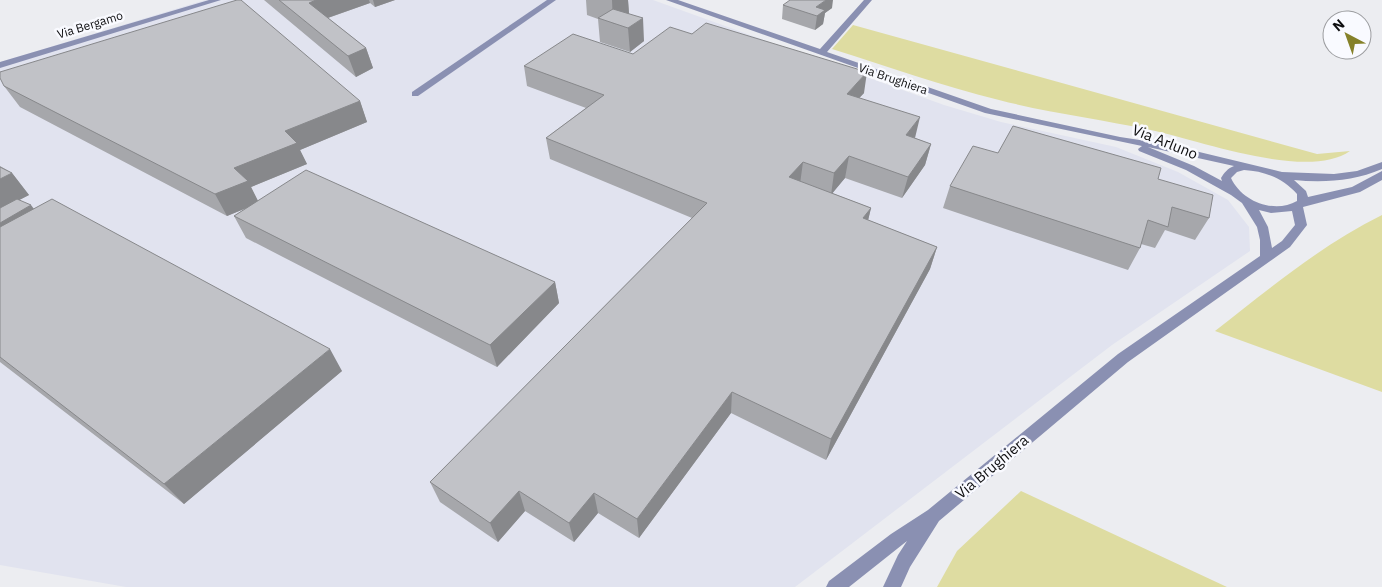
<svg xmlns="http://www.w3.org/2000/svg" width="1382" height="587" font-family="'IBM Plex Sans',sans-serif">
	<rect width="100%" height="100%" fill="#ecedf1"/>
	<path fill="#e1e3ef" d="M205,0H653L944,105L1001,122L1116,147L1178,172L1228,200L1249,227L1250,251L1112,345L795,587H126L0,565V62Z"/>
	<path fill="#dedca1" d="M853,25L1317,154L1350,151C1308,181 1198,140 1151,130C1100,119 1049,113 999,100C942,86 887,66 832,49Z
		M1382,215V392L1215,331C1268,290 1321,245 1382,215Z
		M1021,491L1227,587H937L957,551Z"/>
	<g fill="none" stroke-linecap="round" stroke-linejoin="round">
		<path fill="#8a90b2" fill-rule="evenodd" d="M547,0H556L418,96H412V92Z"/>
		<path fill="#8a90b2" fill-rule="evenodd" d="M209,0H221L0,68V62Z
			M666,0H678L820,49L864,0H872L827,52L991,109L1120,137L1166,144L1282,172L1334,174L1357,171L1382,162V169C1354,181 1324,183 1294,180L1306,191L1308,197L1352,187L1382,171V180L1360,192L1303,207L1307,225L1290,247L1128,362L939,521L910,567L901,587H883L898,555L907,541L849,587H826L829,581L891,534L928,510L1118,354L1260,256V240L1257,227L1242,203L1231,195L1186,170L1139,151L1138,149L1142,146L985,113ZM1148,147L1234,166C1228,168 1224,173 1221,178L1222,181L1194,166ZM1244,170C1264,171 1283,178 1297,194V201C1275,214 1242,202 1231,178L1237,172ZM1259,210L1271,213L1292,211L1295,225L1282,241L1272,248L1268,227Z"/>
	</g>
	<path fill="#a6a7ab" d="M264,0H395L375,7L370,3L328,18L366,48L373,68L356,77Z
		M586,0H628L629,13L644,41L630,52L600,42L598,19L587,15Z
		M783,5L832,8L825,13L823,24L815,30L782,19Z
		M633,54L864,93L859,98L915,138L931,144L925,165L902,198L845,178L832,193L871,208L868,220L937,247L930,269L826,460L731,413L639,538L598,513L574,542L525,511L498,542L440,502L430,482L692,218L550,159L546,138L586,108L527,86L524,66Z
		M4,86L360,101L367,122L300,150L307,164L251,187L258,201L555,282L559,303L497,367L246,238L234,216L246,208L227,216L20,107Z
		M998,153L1158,179L1209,218L1195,240L1165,230L1155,248L1141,244L1140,248L1128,270L943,208L950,186Z
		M0,166L12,173L29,195L19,200L33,209L342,371L184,504L0,362Z"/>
	<path fill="#87888b" d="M316,0H369L370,3L316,22L309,3Z
		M373,0H395L375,7Z
		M612,0H628L629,14L613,24Z
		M826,0H833L832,8L825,13L823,24L815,30L817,16L816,7Z
		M643,18L644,41L630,52L628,28Z
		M366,48L373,68L356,77L348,56Z
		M867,72L864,93L843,115L847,94Z
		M360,101L367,122L300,150L307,164L251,187L259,203L227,216L215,194L234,168L285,131Z
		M920,117L915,138L906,135Z
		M931,144L925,165L902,198L908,177Z
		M849,156L845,178L831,195L834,173Z
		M803,162L800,184L789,177Z
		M12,173L29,195L0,210V179Z
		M31,205L37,213L0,235V223Z
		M871,208L866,229L863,218Z
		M937,247L930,269L826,460L831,439Z
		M555,282L559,303L497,367L490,345Z
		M330,349L342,371L184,504L164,484Z
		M732,392L731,413L639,538L637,519Z
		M519,491L525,511L498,542L490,523Z
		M594,493L598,513L574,542L569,523Z"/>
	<path fill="#c1c2c7" stroke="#87888b" d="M237,0H241L360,101L285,131L297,143L234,168L248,181L215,194L4,86L0,78V72Z
		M279,0H316L309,3L366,48L348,56Z
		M790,0H826L816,7L825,10L817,16L783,5Z
		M613,9L643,18L628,28L598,18Z
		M706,23L867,72L847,94L920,117L906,135L931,144L908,177L849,156L834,173L803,162L789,177L871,208L863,218L937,247L831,439L732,392L637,519L594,493L569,523L519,491L490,523L430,482L707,203L546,138L604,95L524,66L573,34L633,54L670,27L692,34Z
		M1013,126L1161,168L1158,179L1213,195L1209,218L1172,207L1168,227L1148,220L1140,248L950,186L973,146L998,153Z
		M0,167L12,173L0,179Z
		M306,170L555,282L490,345L234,216Z
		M17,199L31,205L0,223V208Z
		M52,199L330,349L164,484L0,357V227Z"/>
	<g text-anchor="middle" stroke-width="5" stroke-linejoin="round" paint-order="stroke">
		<g font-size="12" fill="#0e0e10" stroke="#f9faff">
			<text transform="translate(90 25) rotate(-17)" y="4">Via Bergamo</text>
			<text transform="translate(893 79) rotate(19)" y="4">Via Brughiera</text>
		</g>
		<g font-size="15" fill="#0e0e10" stroke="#f9faff">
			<text transform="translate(1165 142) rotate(22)" y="5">Via Arluno</text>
			<text transform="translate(992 467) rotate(-40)" y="5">Via Brughiera</text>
		</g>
	</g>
	<g transform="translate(1347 35) rotate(319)"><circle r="24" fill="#f9faff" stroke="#9b9c9f"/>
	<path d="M0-4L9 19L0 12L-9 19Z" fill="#858129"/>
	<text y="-8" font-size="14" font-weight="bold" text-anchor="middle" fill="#0e0e10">N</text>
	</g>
</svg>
